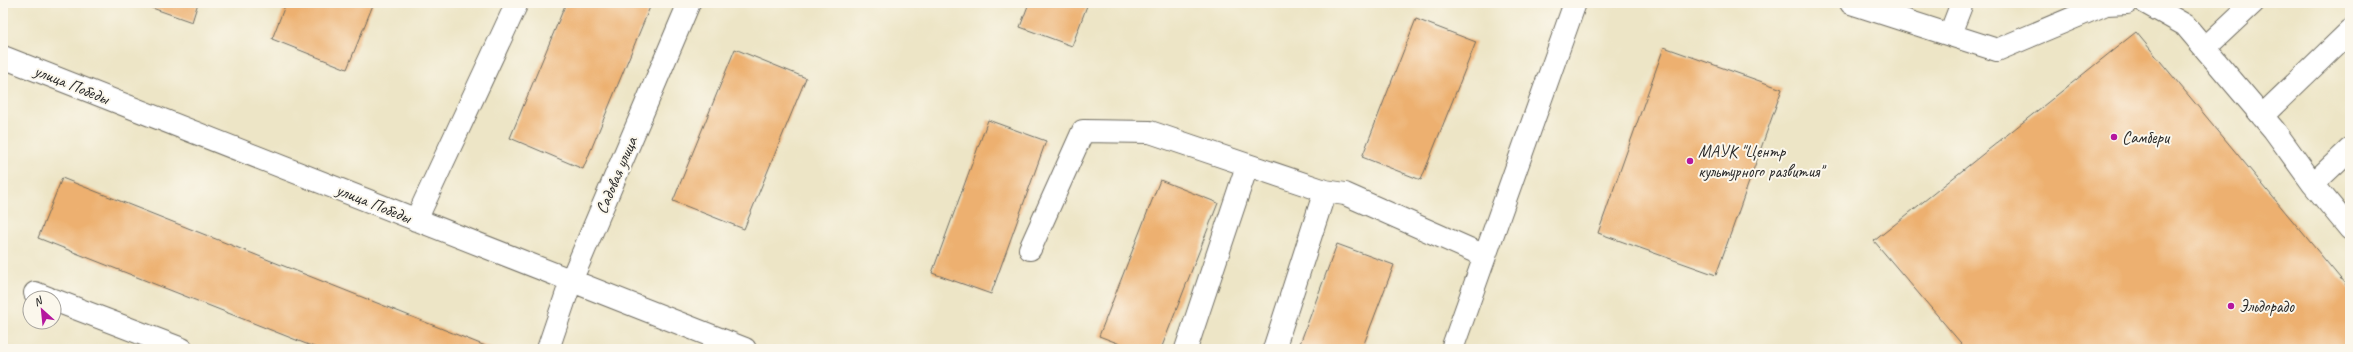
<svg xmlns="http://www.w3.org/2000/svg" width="2353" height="352" font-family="Caveat,sans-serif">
	<rect width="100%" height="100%" fill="#fbf7ec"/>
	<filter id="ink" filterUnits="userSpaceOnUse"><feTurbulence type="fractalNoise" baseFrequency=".025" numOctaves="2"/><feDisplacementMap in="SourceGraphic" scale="8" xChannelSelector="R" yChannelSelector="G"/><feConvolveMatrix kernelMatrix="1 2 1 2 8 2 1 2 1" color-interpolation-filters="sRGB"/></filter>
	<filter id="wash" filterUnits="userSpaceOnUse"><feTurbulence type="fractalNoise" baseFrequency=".012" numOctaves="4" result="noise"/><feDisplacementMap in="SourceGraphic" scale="16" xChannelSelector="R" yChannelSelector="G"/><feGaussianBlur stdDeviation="0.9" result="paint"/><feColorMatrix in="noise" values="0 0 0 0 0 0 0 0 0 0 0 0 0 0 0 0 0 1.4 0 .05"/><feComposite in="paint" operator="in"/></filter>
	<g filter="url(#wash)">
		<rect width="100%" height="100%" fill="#ede5c6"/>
		<g id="blocks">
			<path fill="#edb070" d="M138,3H198L192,22Z
				M286,3H368L373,5L347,69L272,39Z
				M566,3H640L650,7L583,169L510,138Z
				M1029,3H1088L1072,46L1020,27Z
				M1416,19L1476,42L1421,180L1362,157Z
				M2136,32L2350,290V349H1966L1874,241Z
				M1664,47L1782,89L1716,275L1598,233Z
				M735,49L806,78L744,229L673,201Z
				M988,120L1046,141L991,294L932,273Z
				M62,178L493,349H319L38,238Z
				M1160,180L1218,203L1161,349H1133L1099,336Z
				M1337,244L1394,265L1362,349H1298Z"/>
		</g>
	</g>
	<g filter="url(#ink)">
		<use href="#blocks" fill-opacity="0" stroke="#6f6c61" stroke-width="1"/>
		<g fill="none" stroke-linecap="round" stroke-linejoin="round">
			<defs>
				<path id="minor" d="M1851,3L1997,50L2106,4L2127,3
					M2146,3L2185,25L2274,130L2313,184L2350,229
					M1950,34L1962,3
					M2205,48L2253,3
					M3,57L745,349
					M2262,116L2350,31
					M2313,184L2350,149
					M416,220L517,3
					M1030,249L1083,131L1150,132L1325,191L1345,194L1485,256
					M35,293L48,298
					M54,300L182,349
					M548,349L571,281L689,3
					M1186,349L1247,166
					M1274,349L1325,191
					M1452,349L1575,3"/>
			</defs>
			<use href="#minor" stroke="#6f6c61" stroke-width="24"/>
			<use href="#minor" stroke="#fff" stroke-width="22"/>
		</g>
	</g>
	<g fill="#b5179e" stroke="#fbf7ec" stroke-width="1.5">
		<circle cx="2114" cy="137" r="4"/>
		<circle cx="1690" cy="161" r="4"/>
		<circle cx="2231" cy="306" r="4"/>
	</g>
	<g text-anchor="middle" stroke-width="4" stroke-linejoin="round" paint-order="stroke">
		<g font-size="17" fill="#2b2b2b" stroke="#fbf7ec">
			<text transform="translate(72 84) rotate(22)" y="6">улица Победы</text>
			<text transform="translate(616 175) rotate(-67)" y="6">Садовая улица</text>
			<text transform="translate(374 203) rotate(22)" y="6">улица Победы</text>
		</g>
		<g font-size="17" fill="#2b2b2b" stroke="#fbf7ec" text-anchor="start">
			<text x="2122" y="143">Самбери</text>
			<text x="1698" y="157">МАУК "Центр<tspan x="1698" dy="20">культурного развития"</tspan></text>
			<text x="2239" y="312">Эльдорадо</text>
		</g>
	</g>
	<rect width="2353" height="352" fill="none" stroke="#fbf7ec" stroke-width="16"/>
	<g transform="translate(42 310) rotate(333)"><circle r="19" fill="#fbf7ec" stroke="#a8a59f"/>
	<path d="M0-3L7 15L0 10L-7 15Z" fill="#b5179e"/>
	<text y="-6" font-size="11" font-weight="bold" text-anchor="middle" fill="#2b2b2b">N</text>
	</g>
</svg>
